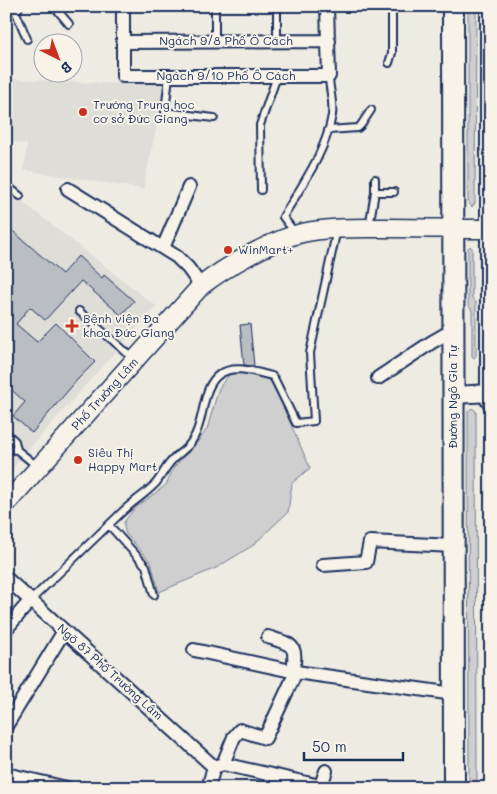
<svg xmlns="http://www.w3.org/2000/svg" width="497" height="794" font-family="Mali,sans-serif">
	<rect width="100%" height="100%" fill="#eeebe2"/>
	<filter id="ink" filterUnits="userSpaceOnUse"><feTurbulence type="fractalNoise" baseFrequency=".02" numOctaves="2"/><feDisplacementMap in="SourceGraphic" scale="10" xChannelSelector="R" yChannelSelector="G"/><feConvolveMatrix kernelMatrix="1 2 1 2 8 2 1 2 1" color-interpolation-filters="sRGB"/></filter>
	<g filter="url(#ink)">
		<path fill="#deddd8" d="M6,79L124,84L166,83L143,189L24,170L27,144L6,141Z
			M6,189L156,306L6,475Z"/>
		<path fill="#cfcfcf" stroke="#757f96" d="M468,6H476L475,203L472,207L468,202Z
			M470,246L472,248V298L476,302V356L474,358L472,356V310L468,305V248Z
			M234,371L246,372L271,379L310,468L292,483L288,512L252,546L216,568L159,592L151,562L126,534L124,528V522L134,509L166,485L174,467L196,444L207,429L219,388L227,377Z
			M472,408L476,411L477,788H469L468,411Z"/>
		<path fill="#babdc2" stroke="#1b2f5e" d="M6,225L62,274L78,256L102,278L104,275L134,301L121,315L81,281L45,320L30,307L16,324L37,342L56,323L95,362L78,379L32,433L13,416L25,402L6,385Z
			M250,324L254,366L244,365L240,325Z"/>
		<g fill="none" stroke-linecap="round" stroke-linejoin="round">
			<defs>
				<path id="service" d="M20,6L16,12L17,15L27,39
					M54,6L69,24
					M215,6V41
					M277,41V6
					M389,63L392,53V6
					M169,76L165,112L214,118
					M328,130L358,128L361,125L371,110
					M6,185L20,196
					M261,190L260,125L277,76
					M375,192V179
					M369,227L375,192H394
					M296,234L283,217C302,185 326,152 332,115C334,101 329,90 329,76
					M79,311L134,359
					M6,433L15,441L17,450
					M6,449L17,450L37,466
					M109,525L146,566L154,595
					M31,600C61,571 91,542 121,513C132,502 146,494 156,483C161,477 164,470 169,464C174,457 182,452 188,446C207,425 199,388 220,374C235,364 255,372 272,376L275,380L296,423L314,421L310,353L337,229"/>
				<path id="minor" d="M123,6V76H329L327,6
					M123,42L329,41
					M68,189L177,257L188,268L201,286
					M163,248L189,187
					M378,378L432,342L453,330
					M323,565L366,562L370,542L454,546
					M6,578L214,767
					M6,629L31,600
					M268,637C293,645 297,644 293,671
					M194,650L296,672
					M6,726L64,631
					M223,764L320,786
					M214,767L223,764L234,737L240,730L265,738L296,672L454,694
					M6,774L67,788
					M208,788L214,767
					M320,788L326,771"/>
				<path id="tertiary" d="M453,395L491,393"/>
				<path id="secondary" d="M6,504L201,286C225,267 272,240 302,233C330,227 358,228 387,228C421,228 456,229 490,229"/>
				<path id="primary" d="M453,6L454,788
					M491,6V399"/>
			</defs>
			<use href="#service" stroke="#1b2f5e" stroke-width="10"/>
			<use href="#minor" stroke="#1b2f5e" stroke-width="16"/>
			<use href="#tertiary" stroke="#1b2f5e" stroke-width="20"/>
			<use href="#secondary" stroke="#1b2f5e" stroke-width="21"/>
			<use href="#primary" stroke="#1b2f5e" stroke-width="24"/>
			<use href="#service" stroke="#f7f3e8" stroke-width="6"/>
			<use href="#minor" stroke="#f7f3e8" stroke-width="12"/>
			<use href="#tertiary" stroke="#f7f3e8" stroke-width="16"/>
			<use href="#secondary" stroke="#f7f3e8" stroke-width="18"/>
			<use href="#primary" stroke="#f7f3e8" stroke-width="20"/>
		</g>
	</g>
	<g fill="#c8321e" stroke="#f7f3e8" stroke-width="2">
		<circle cx="83" cy="112" r="5"/>
		<circle cx="228" cy="250" r="5"/>
		<path d="M69.5 318.5h5v5h5v5h-5v5h-5v-5h-5v-5h5z"/>
		<circle cx="78" cy="460" r="5"/>
	</g>
	<g text-anchor="middle" stroke-width="4" stroke-linejoin="round" paint-order="stroke">
		<g font-size="12" fill="#1b2f5e" stroke="#f7f3e8">
			<text x="226" y="45">Ngách 9/8 Phố Ô Cách</text>
			<text x="226" y="80">Ngách 9/10 Phố Ô Cách</text>
			<text transform="translate(105 394) rotate(-48)" y="4">Phố Trường Lâm</text>
			<text transform="translate(453 397) rotate(-90)" y="4">Đường Ngô Gia Tự</text>
			<text transform="translate(110 672) rotate(42)" y="4">Ngõ 87 Phố Trường Lâm</text>
		</g>
		<g font-size="12" fill="#1b2f5e" stroke="#f7f3e8" text-anchor="start">
			<text x="93" y="109">Trường Trung học<tspan x="93" dy="14">cơ sở Đức Giang</tspan></text>
			<text x="238" y="254">WinMart+</text>
			<text x="83" y="323">Bệnh viện Đa<tspan x="83" dy="14">khoa Đức Giang</tspan></text>
			<text x="88" y="457">Siêu Thị<tspan x="88" dy="14">Happy Mart</tspan></text>
		</g>
	</g>
	<rect width="497" height="794" fill="none" stroke="#f7f3e8" stroke-width="25"/>
	<rect x="12" y="12" width="472" height="769" fill="none" stroke="#1b2f5e" stroke-width="2" filter="url(#ink)"/>
	<g transform="translate(58 58) rotate(138)"><circle r="24" fill="#f7f3e8" stroke="#9fa5b1"/>
	<path d="M0-4L9 19L0 12L-9 19Z" fill="#c8321e"/>
	<text y="-8" font-size="14" font-weight="bold" text-anchor="middle" fill="#1b2f5e">B</text>
	</g>
	<path d="M304 752v8h99v-8" fill="none" stroke="#1b2f5e" stroke-width="2.5"/>
	<text x="312" y="752" font-size="15" fill="#1b2f5e" stroke="#f7f3e8" stroke-width="4" paint-order="stroke">50 m</text>
</svg>
